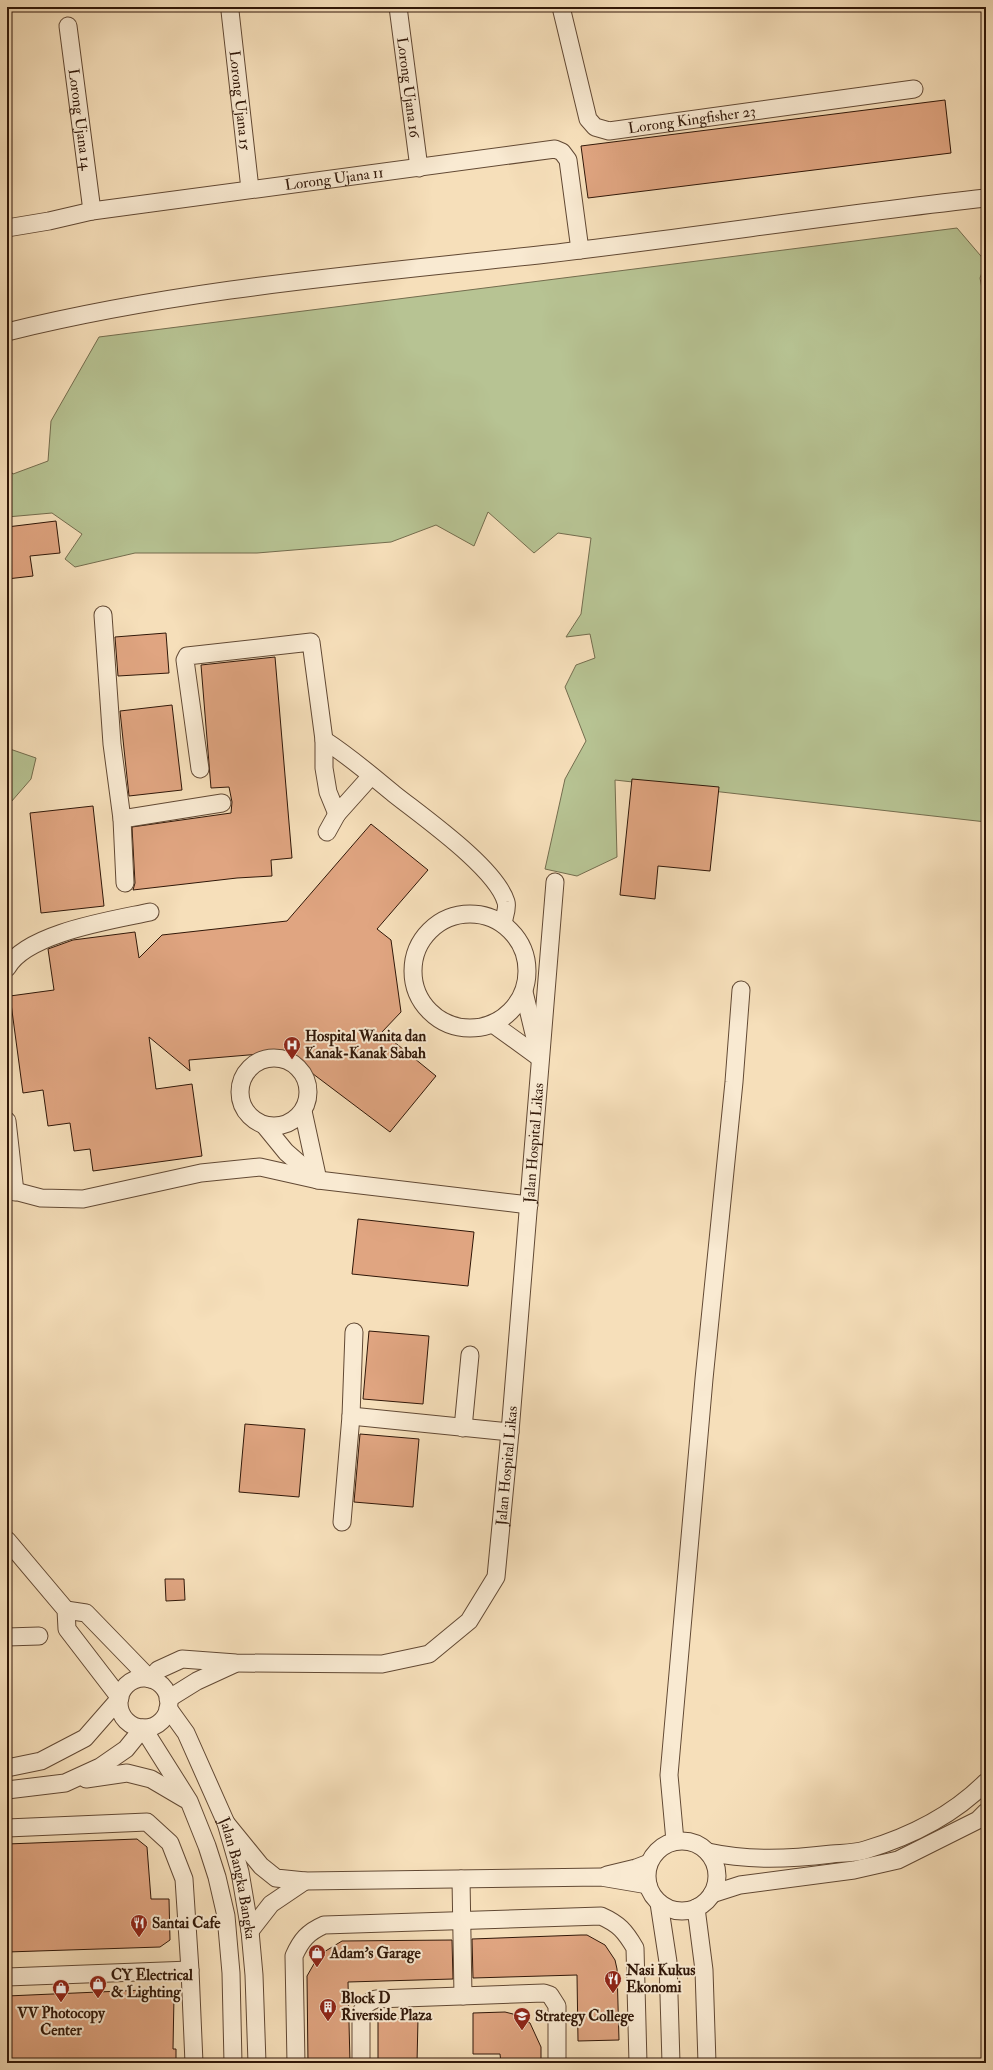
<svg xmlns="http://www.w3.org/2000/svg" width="993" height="2070" font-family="'IM FELL Double Pica',serif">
	<rect width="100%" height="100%" fill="#f6dfba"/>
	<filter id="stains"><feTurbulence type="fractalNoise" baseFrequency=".005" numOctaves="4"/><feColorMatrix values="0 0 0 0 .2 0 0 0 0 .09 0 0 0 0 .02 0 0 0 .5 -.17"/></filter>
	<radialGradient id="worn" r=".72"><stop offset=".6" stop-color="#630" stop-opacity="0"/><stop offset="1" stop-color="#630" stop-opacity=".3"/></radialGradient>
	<path fill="#b7c393" stroke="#746d4e" d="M957,228L986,262L980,278L986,310V822L615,780L617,857L577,876L545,869L565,779L586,741L565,687L576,665L595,658L590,634L566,637L581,614L591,538L558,533L534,553L488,512L474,546L436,525L391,542L257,553H135L75,567L65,559L82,534L52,513L7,517V467L13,474L48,461L51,421L99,337Z
		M7,748L36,758L31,779L11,802L7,803Z"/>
	<path fill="#e0a581" stroke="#301708" d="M945,100L951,153L588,198L581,146Z
		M56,521L60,553L30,556L33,576L7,579V527Z
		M166,633L169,673L118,676L115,637Z
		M275,657L292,858L271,860L272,876L237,878L133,890L135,883L132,827L231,813L232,802L229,787L211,788L201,665Z
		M172,705L182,790L129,796L120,711Z
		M632,779L719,787L710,871L658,866L655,899L620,895Z
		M93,806L104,906L41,913L30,813Z
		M371,824L428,870L377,929L391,940L401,1012L382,1032L436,1076L390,1132L284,1052L189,1060L190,1071L149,1037L156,1089L192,1084L202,1156L93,1171L90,1149L74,1151L70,1123L48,1126L43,1090L23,1093L10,996L54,990L48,949L73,940L135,932L139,958L162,935L287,921Z
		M358,1219L474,1232L468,1286L352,1274Z
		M369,1331L429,1336L423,1404L363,1399Z
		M245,1424L305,1429L299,1497L239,1492Z
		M360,1434L419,1439L413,1507L354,1502Z
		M165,1579H184L185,1600L166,1601Z
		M137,1839L147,1847L151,1899H169L170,1940L160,1947L7,1952V1844Z
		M581,1935H587L605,1945L615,1960L617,1969L619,2040L578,2041L577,1975L473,1978L472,1939Z
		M452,1940L453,1979L348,1982L350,2063H308L307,1976L319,1955L342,1941Z
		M167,1989L174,1996L173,2049H176V2063H7V1996Z
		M505,2012L513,2014L530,2023L541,2047V2063H501L500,2054H473V2013Z
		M378,2018L418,2019L417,2063H378Z"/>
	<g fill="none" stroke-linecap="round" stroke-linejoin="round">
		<defs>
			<g id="minor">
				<path id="s1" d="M398,7L419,168"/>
				<path id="s2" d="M561,7L588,119L595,127L609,131L914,89"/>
				<path id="s3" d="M230,11L250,189"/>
				<path id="s4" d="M68,26L92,211"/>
				<path id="s5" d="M7,228L49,221L92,211L555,149L562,152L568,160L580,250"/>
				<path d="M7,332C184,288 367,274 547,254C694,237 839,214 986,198"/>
				<path d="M103,615L112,744L122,819L125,883"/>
				<path d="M324,740C349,756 371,775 394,794C423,817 496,868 506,902C508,908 504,917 503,923"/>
				<path d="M200,769L185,660L187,656L311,642L324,740V768L328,792L337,814L371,776"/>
				<path d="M122,819L222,803"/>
				<path d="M327,832L337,814"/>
				<circle cx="470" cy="971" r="57"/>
				<path d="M7,968C26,933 113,920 150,912"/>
				<path d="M524,992L536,1042"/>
				<path d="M493,1024L540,1058"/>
				<circle cx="274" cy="1092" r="34"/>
				<path d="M303,1111L318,1180"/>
				<path d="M7,1121L15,1192"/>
				<path d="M264,1125L286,1152L317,1179"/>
				<path d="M7,1189L41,1198L83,1199L201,1173L260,1167L318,1180L529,1205"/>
				<path d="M351,1416L510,1432"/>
				<path d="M463,1428L470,1355"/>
				<path d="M342,1522L351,1416L354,1332"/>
				<path d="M7,1540L66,1610L67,1629L120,1698L85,1738L41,1761L7,1768"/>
				<path id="s6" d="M66,1610L86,1613L150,1679L158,1670L182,1659L236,1663L382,1664L429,1654L469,1621L496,1577L510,1432L555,882"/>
				<path d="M7,1637L39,1636"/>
				<circle cx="144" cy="1703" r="25"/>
				<path d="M168,1699L197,1681L234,1664"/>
				<path id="s7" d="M168,1708L186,1733L226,1823L240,1872L250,1931L254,1975L257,2063"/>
				<path d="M86,1779L127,1773L151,1779L185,1799"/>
				<path d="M7,1790L65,1783L100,1767L126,1749L143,1728L189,1801L207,1846L217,1877L226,1916L231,1973L233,2063"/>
				<path d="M226,1823L261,1866L276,1878L305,1881L601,1877L648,1885"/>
				<path d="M7,1828L147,1822L170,1843L184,1879L190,1970L194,2063"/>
				<circle cx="682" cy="1876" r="35"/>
				<path d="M675,1841L669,1775L704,1379L734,1082L741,990"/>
				<path d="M708,1852C749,1861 790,1859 832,1854C843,1853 855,1853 865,1850C909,1837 953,1815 986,1782"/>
				<path d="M607,1875L636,1868L649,1863"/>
				<path d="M461,1879L463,1996"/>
				<path d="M712,1894L740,1885L854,1870L898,1860L978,1820L986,1812"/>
				<path d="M659,1903L668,1962L671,2063"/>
				<path d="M696,1908L704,1970L707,2063"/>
				<path d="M250,1931L271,1904L305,1881"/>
				<path d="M7,1977L190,1970"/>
				<path d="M296,2063L294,1956C301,1940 308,1932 324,1925L601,1916C619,1924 625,1931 635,1948L638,2063"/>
				<path d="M361,2063V2013C364,2005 368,2002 376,1999L544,1993L550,1995L557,2006V2063"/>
			</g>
		</defs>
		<use href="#minor" stroke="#624934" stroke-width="19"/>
		<use href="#minor" stroke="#f9ead2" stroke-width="17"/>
	</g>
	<defs>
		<symbol id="hospital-pin" viewBox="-11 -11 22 30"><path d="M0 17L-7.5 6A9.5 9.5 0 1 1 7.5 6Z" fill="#8f2418" stroke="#f9ead2"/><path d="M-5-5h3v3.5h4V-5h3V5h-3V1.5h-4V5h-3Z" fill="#fff"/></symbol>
		<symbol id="restaurant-pin" viewBox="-11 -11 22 30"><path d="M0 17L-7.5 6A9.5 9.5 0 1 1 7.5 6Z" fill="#8f2418" stroke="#f9ead2"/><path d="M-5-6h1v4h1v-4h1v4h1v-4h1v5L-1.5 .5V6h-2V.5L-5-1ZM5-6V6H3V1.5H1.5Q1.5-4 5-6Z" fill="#fff"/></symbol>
		<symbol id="shop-pin" viewBox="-11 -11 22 30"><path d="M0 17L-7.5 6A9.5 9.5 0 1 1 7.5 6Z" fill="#8f2418" stroke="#f9ead2"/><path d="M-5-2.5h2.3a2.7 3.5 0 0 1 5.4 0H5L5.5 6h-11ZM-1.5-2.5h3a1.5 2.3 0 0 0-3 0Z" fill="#fff"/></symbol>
		<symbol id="building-pin" viewBox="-11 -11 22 30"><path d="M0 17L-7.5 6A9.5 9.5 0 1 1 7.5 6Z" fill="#8f2418" stroke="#f9ead2"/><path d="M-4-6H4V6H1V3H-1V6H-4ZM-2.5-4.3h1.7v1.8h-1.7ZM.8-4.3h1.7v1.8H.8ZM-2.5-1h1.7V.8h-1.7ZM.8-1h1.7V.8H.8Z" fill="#fff"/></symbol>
		<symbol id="university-pin" viewBox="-11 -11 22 30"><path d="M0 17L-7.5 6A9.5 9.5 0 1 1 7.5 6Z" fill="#8f2418" stroke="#f9ead2"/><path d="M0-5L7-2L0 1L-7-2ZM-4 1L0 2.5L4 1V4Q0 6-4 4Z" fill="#fff"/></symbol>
	</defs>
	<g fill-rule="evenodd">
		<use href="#hospital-pin" x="282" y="1035" width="20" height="27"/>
		<use href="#restaurant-pin" x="129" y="1913" width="20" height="27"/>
		<use href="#shop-pin" x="307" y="1943" width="20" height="27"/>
		<use href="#restaurant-pin" x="603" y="1969" width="20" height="27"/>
		<use href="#shop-pin" x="88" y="1974" width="20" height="27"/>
		<use href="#shop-pin" x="51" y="1978" width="20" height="27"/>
		<use href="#building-pin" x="318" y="1997" width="20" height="27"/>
		<use href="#university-pin" x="512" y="2006" width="20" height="27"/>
	</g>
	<g text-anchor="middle" stroke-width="4" stroke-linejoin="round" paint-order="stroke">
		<g font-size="15" fill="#301708" stroke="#f9ead2">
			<text dy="5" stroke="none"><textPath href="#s1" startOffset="81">Lorong Ujana 16</textPath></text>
			<text dy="5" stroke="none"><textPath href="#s3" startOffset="90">Lorong Ujana 15</textPath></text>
			<text dy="5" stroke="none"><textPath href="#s4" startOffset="94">Lorong Ujana 14</textPath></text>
			<text dy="5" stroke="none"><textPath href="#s2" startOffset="224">Lorong Kingfisher 23</textPath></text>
			<text dy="5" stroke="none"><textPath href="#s5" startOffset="331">Lorong Ujana 11</textPath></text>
			<text dy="5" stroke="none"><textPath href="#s6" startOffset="938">Jalan Hospital Likas</textPath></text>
			<text dy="5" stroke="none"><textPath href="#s6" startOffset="614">Jalan Hospital Likas</textPath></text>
			<text dy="5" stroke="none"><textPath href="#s7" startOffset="186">Jalan Bangka Bangka</textPath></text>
		</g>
		<g font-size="15" font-weight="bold" fill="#301708" stroke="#f9ead2" text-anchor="start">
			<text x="305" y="1041">Hospital Wanita dan<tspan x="305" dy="17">Kanak-Kanak Sabah</tspan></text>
			<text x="152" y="1928">Santai Cafe</text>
			<text x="330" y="1958">Adam's Garage</text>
			<text x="626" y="1975">Nasi Kukus<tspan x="626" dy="17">Ekonomi</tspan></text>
			<text x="111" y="1980">CY Electrical<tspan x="111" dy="17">&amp; Lighting</tspan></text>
			<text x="341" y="2003">Block D<tspan x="341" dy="17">Riverside Plaza</tspan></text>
			<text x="61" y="2018" text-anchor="middle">VV Photocopy<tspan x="61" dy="17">Center</tspan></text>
			<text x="535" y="2021">Strategy College</text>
		</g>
	</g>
	<rect width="993" height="2070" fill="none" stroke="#f6dfba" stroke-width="24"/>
	<rect x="8" y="8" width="977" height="2054" fill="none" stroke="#301708" stroke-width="2"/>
	<rect x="12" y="12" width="969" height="2046" fill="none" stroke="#301708"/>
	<rect width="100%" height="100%" filter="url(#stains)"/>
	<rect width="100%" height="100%" fill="url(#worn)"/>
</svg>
